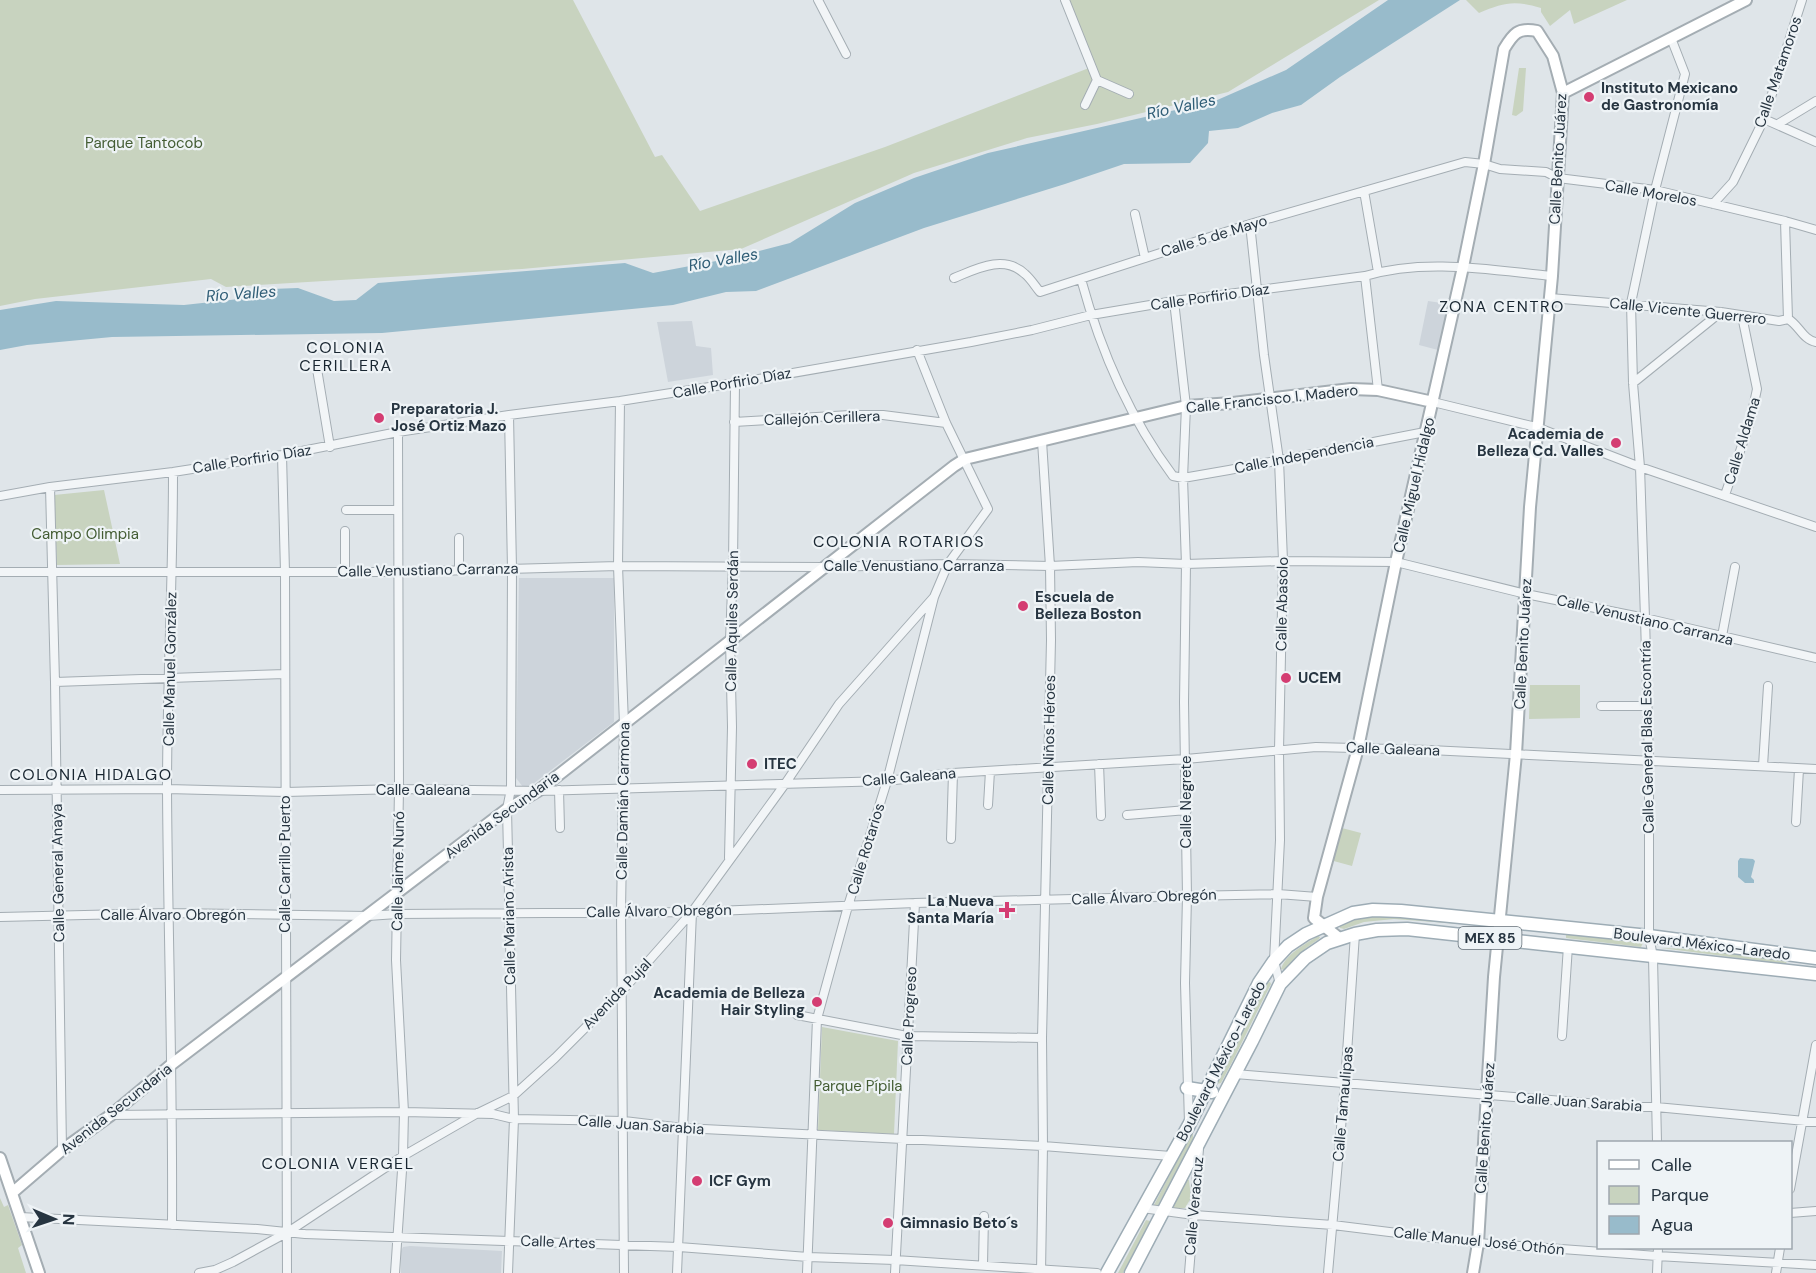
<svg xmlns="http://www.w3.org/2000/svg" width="1816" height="1273" font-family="'DM Sans',sans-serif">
	<rect width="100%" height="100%" fill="#dfe5e9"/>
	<path fill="#cdd4db" d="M1428,301L1448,304L1438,350L1419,345Z
		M692,321L696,346L711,348L713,375L668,382L657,322Z
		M519,578H614V722L529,787H523L516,778Z
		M410,1246L502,1251L501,1273H401V1251L403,1247Z"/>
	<path fill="#c8d3bf" d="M0,0H573L655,157L662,155L700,211L885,147L1089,68L1060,0H1379L1228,92L1097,124L1027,138L914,173L741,249L522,269L226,287L211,279L35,299L0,306Z
		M1466,0H1627L1574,24L1570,10L1550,26L1541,12V8C1515,0 1504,2 1479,13Z
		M1519,68H1526L1523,111L1516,116L1512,115Z
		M104,490L120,564L57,565L54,495Z
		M1530,685H1580V718L1529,719Z
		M1338,827L1361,833L1352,866L1330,860Z
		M1394,915L1488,925L1487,926L1394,919L1364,922L1344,929L1340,928L1338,924L1366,917Z
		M1566,934L1642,942L1643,943L1641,947L1566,938Z
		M1318,936L1320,937L1319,939L1306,948L1284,970L1281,969C1285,955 1305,944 1318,936Z
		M1661,948L1693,949L1787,960L1786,964Z
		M1270,982L1271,984C1254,1017 1239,1050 1221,1083L1214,1085L1267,983Z
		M822,1027L898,1041L894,1134L818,1130Z
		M1193,1130V1140L1158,1205H1154Z
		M1187,1179L1189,1180L1191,1198L1185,1208H1172Z
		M0,1198L4,1207L8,1205L22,1245L18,1248L26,1273H0Z
		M1146,1220L1150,1221L1123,1273H1118Z"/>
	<path fill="#98bbcb" d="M1388,0H1460L1340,77L1301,105L1272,113L1238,128L1209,131L1208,143L1190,163L1124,164L1065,184L924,228L756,291L726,292L673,305L382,333L112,337L27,345L0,350V310L56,301L184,305L239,299L271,289L298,288L334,301L356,300L378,283L625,263L653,273L732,258L790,243L855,203L914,178L988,153L1215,101L1286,70Z
		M1740,858L1753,859L1755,861L1751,877L1754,880V883H1745L1738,877V861Z"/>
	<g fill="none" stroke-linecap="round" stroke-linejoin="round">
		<defs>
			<path id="street" d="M818,0L846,54
				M1065,0L1097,80L1129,94
				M1085,105L1097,80
				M1764,119L1816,142
				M1778,124L1816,101
				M1364,191L1378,272
				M1713,204L1733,182L1764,119L1802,0
				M1135,214L1145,258
				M1785,221L1788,319
				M1250,224L1264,355L1279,460L1283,561L1279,750L1280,840L1274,961L1280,984
				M1365,276L1378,390
				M954,278C976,269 1004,254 1025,274C1031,279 1035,286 1040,292L1250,224L1465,162L1484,164L1500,169L1546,172L1558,178L1655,190L1785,221L1816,230
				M1081,279C1100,349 1129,417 1173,476L1183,478L1229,470L1425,432
				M1550,298L1721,312L1779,321L1788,319C1799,325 1803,340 1816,342
				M1174,301L1186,406L1183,478L1186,564L1184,702L1187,896L1185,983L1189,1123
				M317,369L330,447
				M1633,383L1721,312
				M620,401L618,566L624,724L621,912L624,1273
				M1433,402L1536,427L1640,467L1816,527
				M734,422L850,415H883L946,423
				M282,455L285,572L287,1273
				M50,487L55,682L62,1150
				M1725,495L1750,422L1757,389L1742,316
				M0,496L50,487L173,472L282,455L398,432L509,415L620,401L735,383L971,342L1032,330L1091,315L1174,301L1365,276C1425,258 1490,270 1552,276
				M346,510H398
				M345,570V531
				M459,570V538
				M0,572H399L618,566L825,567L948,564L1050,566L1138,562L1186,564L1283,561L1396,562L1526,594L1645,618L1816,658
				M1722,636L1735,567
				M55,682L285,674
				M1601,706H1647
				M1099,764L1101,816
				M1763,766L1768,686
				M0,790L167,789L286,792L399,789L538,791L887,781L953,773L1186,759L1316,747L1430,750L1816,769
				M559,790L560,828
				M988,805L990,771
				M1127,815L1187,810
				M1796,822L1799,769
				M951,839L953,773
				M729,858L732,727L730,640L733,565L735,383
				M0,917L169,913L368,916L397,914L692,912L915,903L1187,896L1278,894L1317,897
				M797,1015L907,1036L1042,1038
				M1562,1036L1568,946
				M1235,1074L1635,1107H1656L1816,1122
				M111,1115L404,1112L493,1114L514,1119L624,1121L683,1128L1043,1146L1171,1156
				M1657,1142L1653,957L1649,936V761L1645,618L1640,467L1633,383L1631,303L1655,190L1685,74L1671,38
				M1790,1189L1816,1045
				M1142,1208L1194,1215L1333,1225L1478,1243L1657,1256L1816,1265
				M1790,1213L1816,1211
				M20,1217L257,1229L305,1234L679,1247L808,1257L895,1260L1097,1273
				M172,1225C173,1080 168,935 167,790C167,684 173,578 173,472
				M983,1265L984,1216
				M199,1273L215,1270L233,1262L288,1232L403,1156L476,1114L513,1096L555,1058L622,991L692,912L785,784L839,704L934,597
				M395,1273L403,1156L404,1112L396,960L399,789L398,432
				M508,1273L514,1119L507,809L511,789L512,569L509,415
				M677,1273L692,912
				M807,1273L817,1019L848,906L887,781L934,597L948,564L988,509L946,423L917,350
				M895,1273L915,903
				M1041,1273L1043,1146L1042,1038L1051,640L1050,566L1042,441
				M1189,1273L1199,1149
				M1328,1273L1345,1083L1355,934
				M1657,1273L1658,1248
				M1776,1273L1780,1248"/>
			<path id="secondary" d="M1563,93L1746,0
				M1339,938L1314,918L1317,897L1358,748L1396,562L1463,267L1484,164L1504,49C1513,34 1518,27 1537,31L1553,56L1563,93L1552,276L1530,507L1516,754L1494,977L1478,1243L1473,1273
				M0,1158L39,1273
				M12,1193L62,1150L111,1115L172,1064L507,809L538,791L954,466L965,459L1186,406L1233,403L1351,389L1378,390L1433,402"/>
			<path id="primary" d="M1187,1088L1212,1092
				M1107,1273L1189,1125L1259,983L1274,961L1288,946L1306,934L1353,913L1373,910L1401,911L1649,936L1816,958
				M1131,1273L1252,1041L1280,984L1305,958L1327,943L1355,934L1377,930L1407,929L1816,974"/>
		</defs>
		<use href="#street" stroke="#a4adb3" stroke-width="10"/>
		<use href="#secondary" stroke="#a4adb3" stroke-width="14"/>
		<use href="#primary" stroke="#9dacb5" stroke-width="15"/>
		<use href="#street" stroke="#f2f5f7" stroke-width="8"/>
		<use href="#secondary" stroke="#fff" stroke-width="10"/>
		<use href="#primary" stroke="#fff" stroke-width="12"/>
	</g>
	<g fill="#d43d72" stroke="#eef3f6" stroke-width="2">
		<circle cx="1589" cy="97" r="6"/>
		<circle cx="379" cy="418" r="6"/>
		<circle cx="1616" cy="443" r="6"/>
		<circle cx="1023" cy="606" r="6"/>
		<circle cx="1286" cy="678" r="6"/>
		<circle cx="752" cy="764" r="6"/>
		<path d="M1004 901h6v6h6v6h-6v6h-6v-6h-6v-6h6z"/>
		<circle cx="817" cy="1002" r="6"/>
		<circle cx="697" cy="1181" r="6"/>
		<circle cx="888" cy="1223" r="6"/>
	</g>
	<g text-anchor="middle" stroke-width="4.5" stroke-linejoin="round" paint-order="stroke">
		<rect fill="#eef3f6" stroke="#636e77" stroke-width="1.5" x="1458.5" y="927" width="63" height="22" rx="4.5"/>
		<g font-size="14" font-weight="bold" fill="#273541">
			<text x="1490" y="943">MEX 85</text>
		</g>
		<g font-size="15" fill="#273541" stroke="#eef3f6">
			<text transform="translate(1778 72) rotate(-71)" y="5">Calle Matamoros</text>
			<text transform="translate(1558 159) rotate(-87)" y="5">Calle Benito Juárez</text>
			<text transform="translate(1651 193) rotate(10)" y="5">Calle Morelos</text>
			<text transform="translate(1214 236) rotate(-17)" y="5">Calle 5 de Mayo</text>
			<text transform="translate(1210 297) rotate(-8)" y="5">Calle Porfirio Díaz</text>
			<text transform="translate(1688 311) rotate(6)" y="5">Calle Vicente Guerrero</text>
			<text transform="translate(732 383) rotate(-10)" y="5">Calle Porfirio Díaz</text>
			<text transform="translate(1272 399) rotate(-6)" y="5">Calle Francisco I. Madero</text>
			<text transform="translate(822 418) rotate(-2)" y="5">Callejón Cerillera</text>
			<text transform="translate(1742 441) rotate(-73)" y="5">Calle Aldama</text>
			<text transform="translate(1304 455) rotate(-11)" y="5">Calle Independencia</text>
			<text transform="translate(252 459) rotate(-9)" y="5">Calle Porfirio Díaz</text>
			<text transform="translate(1414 485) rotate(-77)" y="5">Calle Miguel Hidalgo</text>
			<text x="914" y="571">Calle Venustiano Carranza</text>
			<text transform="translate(428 570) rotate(-1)" y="5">Calle Venustiano Carranza</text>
			<text transform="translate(1282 604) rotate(-89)" y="5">Calle Abasolo</text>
			<text transform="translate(1645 620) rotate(13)" y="5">Calle Venustiano Carranza</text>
			<text transform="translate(732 621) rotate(-89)" y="5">Calle Aquiles Serdán</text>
			<text transform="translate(1523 644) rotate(-87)" y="5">Calle Benito Juárez</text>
			<text transform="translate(170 669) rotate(-89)" y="5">Calle Manuel González</text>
			<text transform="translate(1647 737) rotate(-91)" y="5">Calle General Blas Escontría</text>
			<text transform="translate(1049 740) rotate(-89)" y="5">Calle Niños Héroes</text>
			<text transform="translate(1393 749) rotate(2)" y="5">Calle Galeana</text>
			<text transform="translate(909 777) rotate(-5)" y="5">Calle Galeana</text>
			<text x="423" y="795">Calle Galeana</text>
			<text transform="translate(623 801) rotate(-89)" y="5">Calle Damián Carmona</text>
			<text transform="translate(1186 802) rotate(-90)" y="5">Calle Negrete</text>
			<text transform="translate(502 815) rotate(-36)" y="5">Avenida Secundaria</text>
			<text transform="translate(866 849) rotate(-73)" y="5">Calle Rotarios</text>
			<text transform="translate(285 864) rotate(-90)" y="5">Calle Carrillo Puerto</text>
			<text transform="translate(398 871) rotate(-89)" y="5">Calle Jaime Nunó</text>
			<text transform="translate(58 873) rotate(-91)" y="5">Calle General Anaya</text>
			<text transform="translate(1144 897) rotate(-2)" y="5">Calle Álvaro Obregón</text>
			<text transform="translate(659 911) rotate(-1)" y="5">Calle Álvaro Obregón</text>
			<text x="173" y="920">Calle Álvaro Obregón</text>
			<text transform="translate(509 916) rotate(-91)" y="5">Calle Mariano Arista</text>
			<text transform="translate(1702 944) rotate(7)" y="5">Boulevard México-Laredo</text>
			<text transform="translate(617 994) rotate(-46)" y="5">Avenida Pujal</text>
			<text transform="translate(909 1016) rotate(-87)" y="5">Calle Progreso</text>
			<text transform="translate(1221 1061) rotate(-63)" y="5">Boulevard México-Laredo</text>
			<text transform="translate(1579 1102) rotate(4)" y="5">Calle Juan Sarabia</text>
			<text transform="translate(1343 1104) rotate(-85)" y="5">Calle Tamaulipas</text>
			<text transform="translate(116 1109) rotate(-38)" y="5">Avenida Secundaria</text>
			<text transform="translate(641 1125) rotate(4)" y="5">Calle Juan Sarabia</text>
			<text transform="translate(1485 1128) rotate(-86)" y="5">Calle Benito Juárez</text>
			<text transform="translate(1194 1206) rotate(-85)" y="5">Calle Veracruz</text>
			<text transform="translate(1479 1241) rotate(6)" y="5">Calle Manuel José Othón</text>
			<text transform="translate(558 1242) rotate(2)" y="5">Calle Artes</text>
		</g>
		<g font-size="15" font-weight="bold" fill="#273541" stroke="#eef3f6" text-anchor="start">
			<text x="1601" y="93">Instituto Mexicano<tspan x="1601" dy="17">de Gastronomía</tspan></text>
			<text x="391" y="414">Preparatoria J.<tspan x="391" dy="17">José Ortiz Mazo</tspan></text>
			<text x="1604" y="439" text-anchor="end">Academia de<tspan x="1604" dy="17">Belleza Cd. Valles</tspan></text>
			<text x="1035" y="602">Escuela de<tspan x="1035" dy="17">Belleza Boston</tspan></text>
			<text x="1298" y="683">UCEM</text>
			<text x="764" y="769">ITEC</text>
			<text x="994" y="906" text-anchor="end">La Nueva<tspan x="994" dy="17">Santa María</tspan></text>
			<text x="805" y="998" text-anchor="end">Academia de Belleza<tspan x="805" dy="17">Hair Styling</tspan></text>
			<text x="709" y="1186">ICF Gym</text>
			<text x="900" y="1228">Gimnasio Beto´s</text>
		</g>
		<g font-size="15" fill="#445d34" stroke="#eef3f6">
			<text x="144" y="148">Parque Tantocob</text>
			<text x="85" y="539">Campo Olimpia</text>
			<text x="858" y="1091">Parque Pípila</text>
		</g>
		<g font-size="16" font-style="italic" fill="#2f5d76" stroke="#eef3f6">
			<text transform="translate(1181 106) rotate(-12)" y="6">Río Valles</text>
			<text transform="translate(723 259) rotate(-10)" y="6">Río Valles</text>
			<text transform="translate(241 293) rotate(-4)" y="6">Río Valles</text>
		</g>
		<g font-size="16" letter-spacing="1.5" fill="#192631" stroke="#eef3f6">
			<text x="1502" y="312">ZONA CENTRO</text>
			<text x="346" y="353">COLONIA<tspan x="346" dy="18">CERILLERA</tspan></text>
			<text x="899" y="547">COLONIA ROTARIOS</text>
			<text x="91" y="780">COLONIA HIDALGO</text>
			<text x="338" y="1169">COLONIA VERGEL</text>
		</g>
	</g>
	<rect x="1597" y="1141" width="195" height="108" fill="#eef3f6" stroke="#9ea7ae" stroke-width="1.5"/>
	<rect x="1609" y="1160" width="30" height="9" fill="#ffffff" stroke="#9ea7ae" stroke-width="1.5"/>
	<text x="1651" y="1171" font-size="18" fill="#273541">Calle</text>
	<rect x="1609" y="1186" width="30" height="18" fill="#c8d3bf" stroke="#9ea7ae" stroke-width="1.5"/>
	<text x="1651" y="1201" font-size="18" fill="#273541">Parque</text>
	<rect x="1609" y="1216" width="30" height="18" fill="#98bbcb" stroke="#9ea7ae" stroke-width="1.5"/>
	<text x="1651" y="1231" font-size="18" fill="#273541">Agua</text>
	<g transform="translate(54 1219) rotate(92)" stroke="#eef3f6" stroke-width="4.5" paint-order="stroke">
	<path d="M0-4.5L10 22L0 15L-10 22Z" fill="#273541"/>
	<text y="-9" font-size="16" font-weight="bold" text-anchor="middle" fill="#273541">N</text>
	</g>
</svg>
